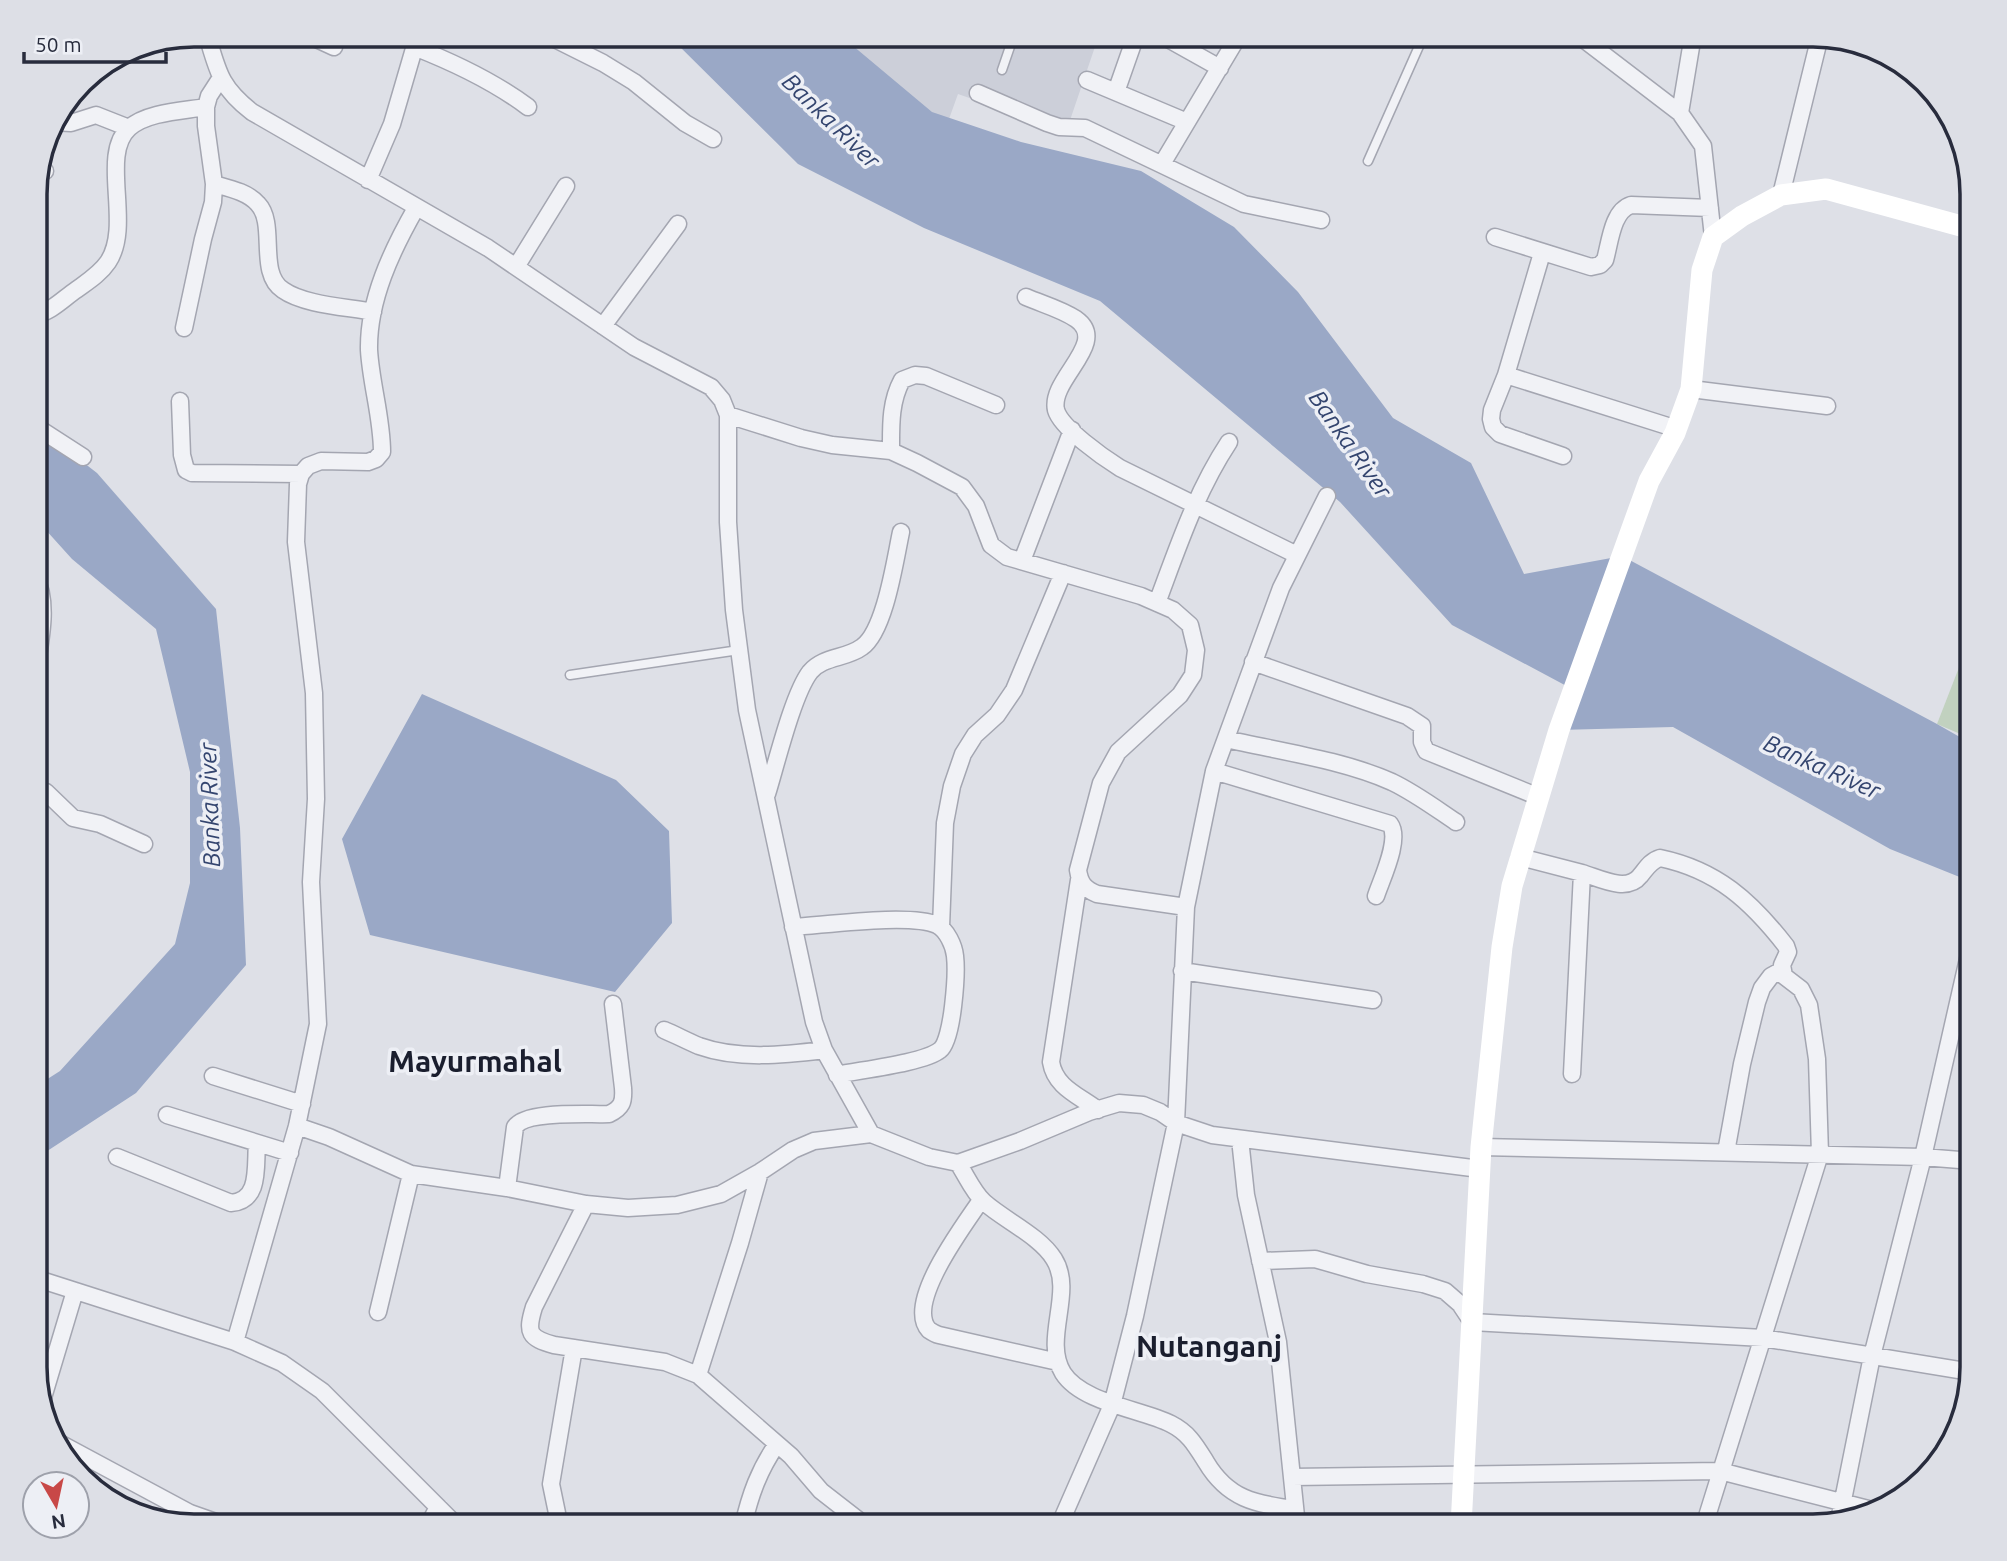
<svg xmlns="http://www.w3.org/2000/svg" width="2007" height="1561" font-family="Ubuntu,sans-serif">
	<rect width="100%" height="100%" fill="#dee0e7"/>
	<path fill="#cccfd9" d="M811,35H1099L1066,132L958,94L949,119L862,88Z"/>
	<path fill="#c1d1bf" d="M1972,634V739L1937,724Z"/>
	<path fill="#9aa8c6" d="M668,35H840L932,112L1021,142L1141,171L1234,227L1298,292L1393,418L1471,463L1524,574L1622,556L1937,724L1972,744V882L1890,849L1673,727L1559,730L1574,690L1452,625L1340,502L1100,301L924,228L798,164Z
		M35,425L97,473L216,609L240,828L246,965L136,1093L35,1159V1087L60,1071L175,944L190,883V772L156,629L72,559L35,518Z
		M422,694L616,780L669,831L672,923L615,992L370,935L342,839Z"/>
	<g fill="none" stroke-linecap="round" stroke-linejoin="round">
		<defs>
			<path id="lane" d="M1002,70L1014,35
				M1368,161L1424,35
				M570,675L739,650"/>
			<path id="street" d="M207,35C218,72 220,87 252,112L488,248L634,347L711,387L722,400L728,415V522L734,610L747,710L814,1022L824,1050L871,1134L929,1157L958,1163L1020,1141L1089,1112L1119,1103L1143,1105L1160,1112L1176,1123L1212,1135L1480,1169
				M308,35L334,47
				M547,35L603,63L634,82L685,123L713,139
				M1161,35L1220,68
				M1578,35L1680,113L1703,146L1713,237
				M414,47C455,63 493,81 528,107
				M1087,80L1187,122
				M1116,92L1136,35
				M978,93L1047,123L1059,127L1085,128L1244,204L1321,220
				M1680,113L1693,35
				M53,122L71,123L96,115L129,128
				M1162,164L1239,35
				M39,171H45
				M368,180L392,124L418,35
				M214,184C228,188 248,192 258,204C277,224 257,273 283,290C304,305 348,307 373,312
				M1781,195L1820,36
				M1495,237L1591,267L1600,265L1605,260C1610,243 1612,211 1631,205L1710,208
				M1542,253L1506,375L1492,410L1491,419L1493,427L1500,434L1563,456
				M516,267L566,186
				M1026,297C1042,304 1061,309 1076,319C1110,343 1049,379 1056,410C1061,428 1104,458 1120,468L1297,555
				M35,315C51,312 63,299 76,290C87,282 100,274 108,262C133,225 99,155 129,128C147,112 182,111 206,107
				M603,326L678,224
				M184,328L203,239L213,202L214,184L206,126V107L209,96L220,79
				M1506,375L1677,429
				M1691,389L1827,406
				M180,401L182,455L186,470L192,473L301,474
				M728,415L801,438L832,445L891,451L917,463L962,487L976,506L991,545L1007,557L1141,596L1173,610L1190,625L1196,650L1193,675L1180,695L1118,752L1101,783L1078,870C1080,884 1085,889 1097,894L1186,907
				M35,426L83,457
				M891,451C891,426 890,402 902,380L915,375L926,376L996,405
				M1022,561L1072,430
				M1157,603C1178,547 1196,492 1229,442
				M1253,662L1407,716L1422,726V742L1426,751L1539,797
				M35,675C39,646 50,604 35,576
				M1226,739C1278,751 1343,760 1392,782C1415,793 1435,808 1456,822
				M1214,771L1390,824C1401,839 1382,878 1376,896
				M35,791L46,792L73,818L100,824L144,844
				M767,794C776,765 793,694 810,672C823,656 846,659 862,647C885,631 895,560 901,532
				M1520,857L1582,873L1572,1074
				M1582,873C1599,878 1627,893 1640,876C1646,869 1650,861 1660,858C1717,870 1751,901 1786,946L1788,952L1782,965L1784,976L1801,989L1809,1005L1817,1059L1820,1154L1704,1526
				M1079,880L1051,1062C1055,1087 1078,1095 1098,1110
				M793,927C826,925 910,913 937,925C947,930 954,946 955,956C957,973 953,1040 940,1050C924,1063 860,1070 837,1075
				M941,927L945,823L952,786L963,754L975,735L997,715L1014,690L1063,573
				M1182,971L1373,1000
				M664,1030C676,1035 687,1041 699,1046C738,1060 784,1055 824,1050
				M213,1076L302,1104
				M167,1115L290,1153
				M297,1126L329,1137L411,1174L507,1188L586,1204L628,1208L677,1205L721,1194L760,1172L793,1150L814,1141L871,1134
				M1240,1139L1246,1195L1278,1342L1297,1526
				M1481,1147L1923,1157L1972,1161
				M1726,1152L1742,1064L1757,1002L1762,988L1771,976L1782,970
				M117,1157L231,1203C261,1201 255,1166 257,1143
				M958,1163C966,1175 973,1192 984,1202C1004,1220 1040,1236 1054,1259C1075,1292 1042,1339 1063,1373C1082,1403 1141,1409 1171,1424C1189,1433 1196,1446 1206,1462C1228,1499 1255,1504 1295,1509
				M507,1188L515,1127C526,1110 589,1115 609,1114C622,1108 624,1102 623,1088L613,1004
				M981,1200C966,1223 904,1303 929,1330C932,1332 935,1334 939,1335L1058,1362
				M586,1204L534,1307C526,1333 529,1338 554,1345L665,1362L698,1375L791,1456L821,1491L866,1526
				M1260,1261L1315,1259L1367,1274L1423,1284L1445,1291L1460,1304L1472,1322L1763,1338L1971,1372
				M35,1278L235,1342L282,1363L322,1391L457,1526
				M378,1312L411,1174
				M235,1342L297,1126L318,1024L311,882L316,799L314,693L296,542L298,484L301,474L308,466L321,461L368,462L376,459L382,452C382,418 371,384 369,350C368,300 392,250 416,208
				M698,1375L740,1243L760,1172
				M42,1401L75,1291
				M54,1440L190,1513L227,1526
				M1292,1477L1720,1471L1876,1511
				M1839,1520L1872,1356L1923,1157L1970,950
				M428,1526L438,1507
				M557,1526V1513L551,1484L574,1348
				M743,1526C750,1495 759,1470 777,1444
				M1059,1526L1112,1405L1135,1316L1176,1123L1186,907L1214,771L1281,588L1327,496"/>
		</defs>
		<use href="#lane" stroke="#a4a6b1" stroke-width="11"/>
		<use href="#street" stroke="#a4a6b1" stroke-width="19"/>
		<use href="#lane" stroke="#f1f2f6" stroke-width="8"/>
		<use href="#street" stroke="#f1f2f6" stroke-width="16"/>
		<path stroke="#fff" stroke-width="21" d="M1461,1526L1481,1147L1502,947L1512,886L1559,730L1649,481L1675,433L1691,389L1702,270L1713,237L1742,216L1781,195L1826,189L1972,229"/>
	</g>
	<g text-anchor="middle" stroke-width="7" stroke-linejoin="round" paint-order="stroke">
		<g font-size="24" font-style="italic" fill="#34456f" stroke="#edeff5">
			<text transform="translate(831 121) rotate(44)" y="8">Banka River</text>
			<text transform="translate(1350 444) rotate(55)" y="8">Banka River</text>
			<text transform="translate(1822 767) rotate(24)" y="8">Banka River</text>
			<text transform="translate(210 805) rotate(-92)" y="8">Banka River</text>
		</g>
		<g font-size="30" font-weight="bold" fill="#1a1e2e" stroke="#edeff5">
			<text x="475" y="1072">Mayurmahal</text>
			<text x="1209" y="1357">Nutanganj</text>
		</g>
	</g>
	<path d="M0 0H2007V1561H0ZM194 47H1813A147 147 0 0 1 1960 194V1367A147 147 0 0 1 1813 1514H194A147 147 0 0 1 47 1367V194A147 147 0 0 1 194 47Z" fill="#dddfe6" fill-rule="evenodd"/>
	<path fill="none" stroke="#282c3d" stroke-width="3.5" d="M194 47H1813A147 147 0 0 1 1960 194V1367A147 147 0 0 1 1813 1514H194A147 147 0 0 1 47 1367V194A147 147 0 0 1 194 47Z"/>
	<g transform="translate(56 1505) rotate(171)"><circle r="33" fill="#edeff5" stroke="#9ea1ab" stroke-width="2"/>
	<path d="M0-5L12 26L0 18L-12 26Z" fill="#c84847"/>
	<text y="-10" font-size="19" font-weight="bold" text-anchor="middle" fill="#282c3d">N</text>
	</g>
	<path d="M24 52v10h142v-10" fill="none" stroke="#282c3d" stroke-width="3.5"/>
	<text x="35" y="52" font-size="21" fill="#282c3d" stroke="#edeff5" stroke-width="5" paint-order="stroke">50 m</text>
</svg>
